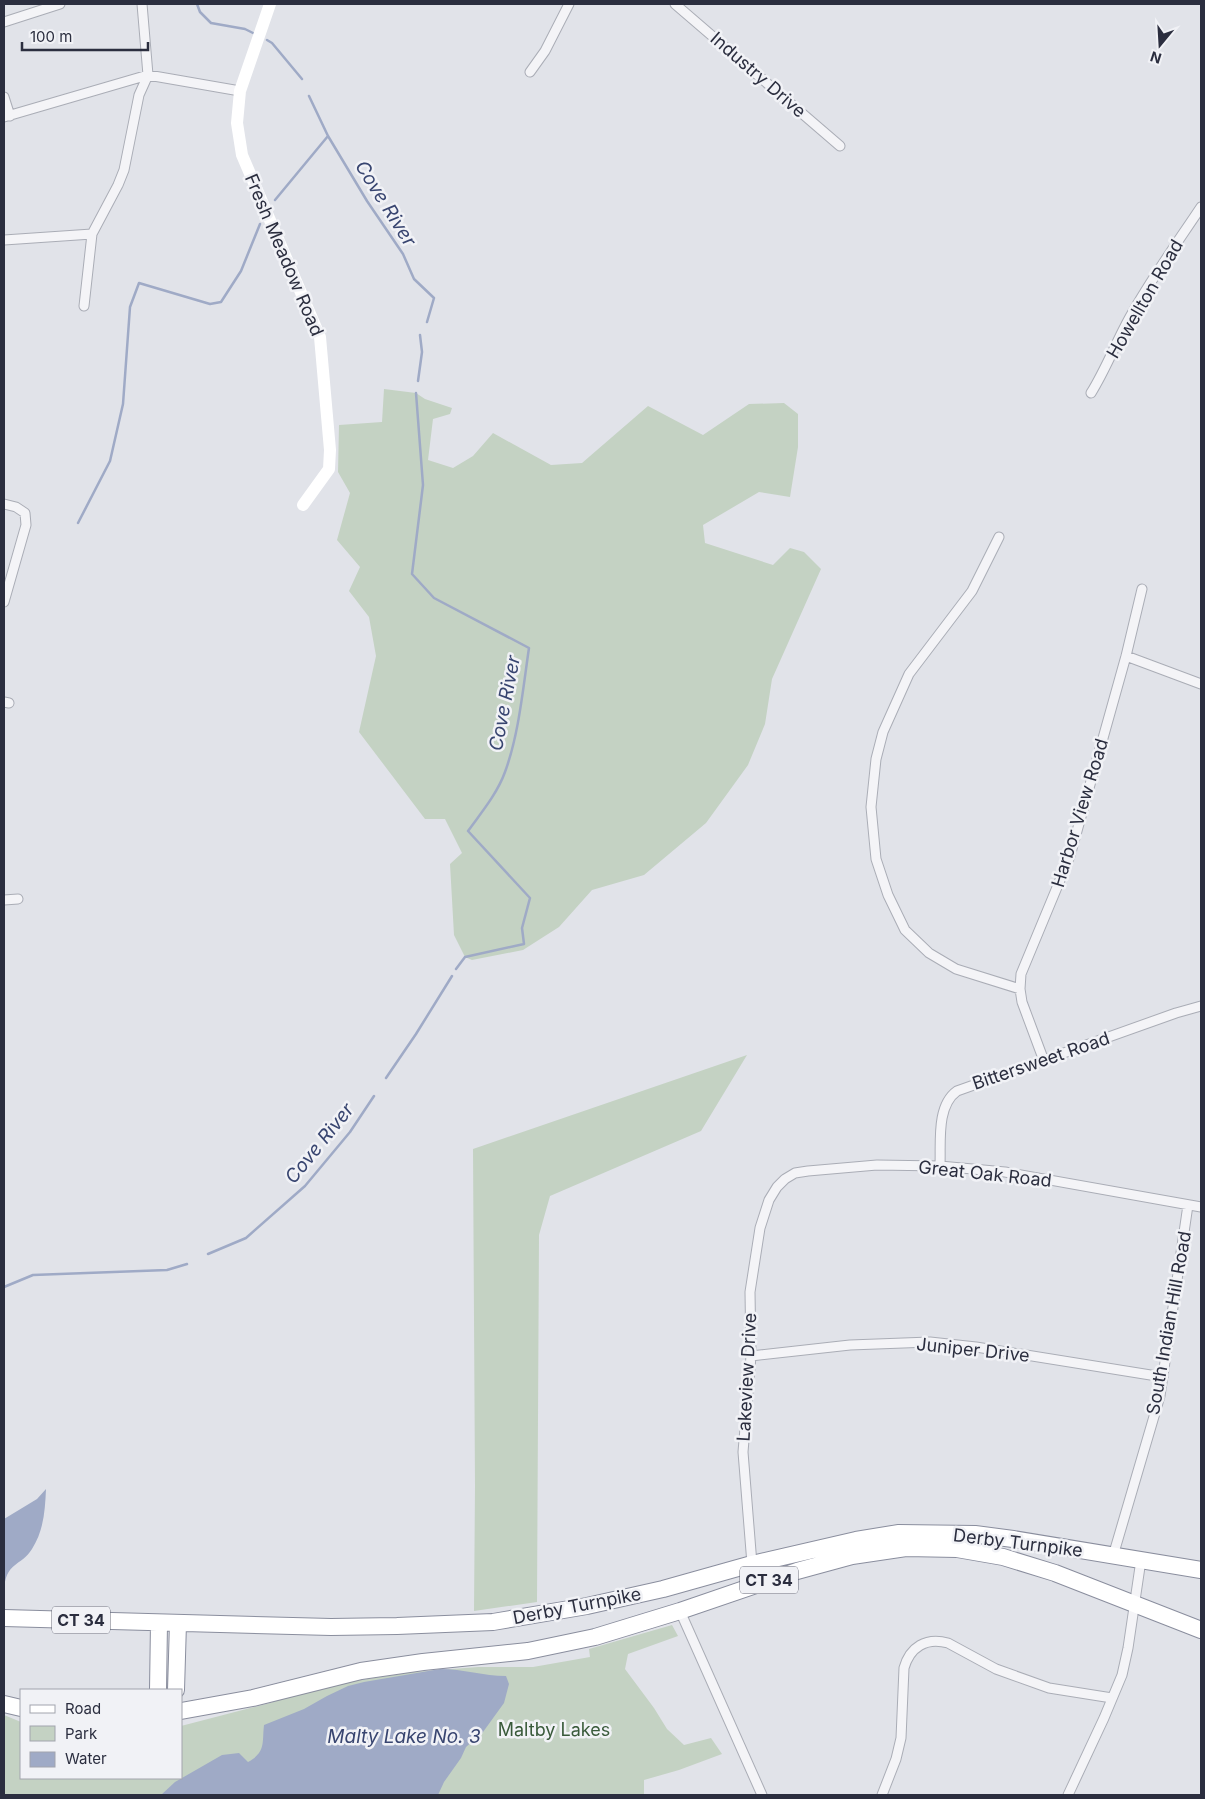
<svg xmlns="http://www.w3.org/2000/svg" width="1205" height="1799" font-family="Inter,sans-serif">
	<rect width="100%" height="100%" fill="#e1e3e9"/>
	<path fill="#c4d2c3" d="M384,389L416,393L425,399L452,408L450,414L433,419L428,460L453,468L473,456L493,433L551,465L582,463L648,406L703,435L749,404L784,403L798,414V447L790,497L759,492L703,525L705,543L773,565L790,548L804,552L821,569L772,679L765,724L748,765L706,823L644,875L592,890L559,927L523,950L472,960L465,957L454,935L450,864L462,853L445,819H425L359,732L376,656L369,617L349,591L360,567L337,540L350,493L338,472L339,425L382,422Z
		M747,1055L701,1131L550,1196L539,1235L537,1602L474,1611L475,1486L473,1149Z
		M672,1625L678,1636L628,1654L625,1669L654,1708L667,1729L684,1745L711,1738L722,1754L679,1770L644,1780V1795H4V1715L21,1722V1778H181V1726L270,1703L322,1686L413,1672L478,1667H533L590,1657L589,1649Z"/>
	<path fill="#9faac6" d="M46,1489C45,1510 44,1530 32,1549C21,1567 5,1561 4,1592V1519L37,1499Z
		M440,1669C463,1669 484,1676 506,1676L509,1684L504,1703L483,1732L466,1747L461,1758L444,1782L438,1795H161L175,1782L222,1755L239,1753L248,1762C266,1752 262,1743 264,1725L304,1709L327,1696L348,1686L364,1682Z"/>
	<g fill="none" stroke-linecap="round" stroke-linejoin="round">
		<path stroke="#9faac6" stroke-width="2.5" d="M197,4L200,12L211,23L245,29L255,34
			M267,40L272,43L302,79
			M309,96L328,136L367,201L403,254L414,279L434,298L427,322
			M275,200L328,136
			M418,381L422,352L420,335
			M416,393L423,485L412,574L434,598L529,648C523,688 519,734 505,772C497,794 481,813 468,831L530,898L522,928L524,944L465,957L456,969
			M78,523L110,461L123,404L130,307L139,283L210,304L221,302L241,271L260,224
			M386,1078L416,1034L452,976
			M208,1254L246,1238L305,1186L350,1132L374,1096
			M4,1287L33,1275L167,1270L187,1264"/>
		<defs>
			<path id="street" d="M675,4L840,146
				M4,22L60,4
				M530,72L545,51L569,4
				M4,97L10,116
				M4,117L148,75L240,91
				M4,240L92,234
				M84,306L92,234L118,185L124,170L139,95L148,75L142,4
				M1091,393C1106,369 1116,342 1130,317C1151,279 1177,243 1201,207
				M4,504L16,507L25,513L26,525L4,602
				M999,537L972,591L909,674L883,732L876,759L871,807L876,859L888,895L905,930L929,953L956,969L1020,989
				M1126,656L1201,684
				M4,702L9,703
				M4,900L18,899
				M1044,1061L1022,1002L1020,989L1021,974L1070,856L1126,656L1142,589
				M940,1166C941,1143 936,1106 957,1091L1176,1013L1201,1006
				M751,1356L850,1345L930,1342L976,1347L1163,1377
				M1113,1556L1160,1396L1188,1205
				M752,1564L743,1452L751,1356L750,1292L760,1228L769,1200L777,1187L785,1179L795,1173L808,1171L877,1165L940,1166L1005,1172L1201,1207
				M680,1611L762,1795
				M882,1795L896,1759L901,1738L904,1668C910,1647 926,1637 948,1643L996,1669L1049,1688L1112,1698
				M1068,1795L1104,1718L1122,1675L1128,1648L1141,1560"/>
			<path id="highway" d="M4,1618L331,1627L397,1626L493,1622L587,1606L663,1589L752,1564L856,1540L899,1533L975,1534L1013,1539L1201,1570
				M158,1690L159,1623
				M176,1690L178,1623
				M4,1704L21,1708
				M181,1711L253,1698L361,1671L423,1662L528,1651L595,1637L680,1611L797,1571L852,1556L906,1548L957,1549L1003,1557L1055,1573L1201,1630"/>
		</defs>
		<use href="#street" stroke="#aaadb6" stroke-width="11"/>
		<use href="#highway" stroke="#8a8e9e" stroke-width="18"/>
		<use href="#street" stroke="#f4f4f7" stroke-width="9"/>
		<path stroke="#fff" stroke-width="12" d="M270,4L240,91L237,123L242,155L320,337L330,450L329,469L303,505"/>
		<use href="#highway" stroke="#fff" stroke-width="16"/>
	</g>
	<g text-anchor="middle" stroke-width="5" stroke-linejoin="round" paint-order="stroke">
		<g fill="#f1f2f6" stroke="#666976" stroke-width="1">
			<rect x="740" y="1566.5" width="58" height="27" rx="4"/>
			<rect x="52" y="1606.5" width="58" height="27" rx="4"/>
		</g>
		<g font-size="16" font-weight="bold" fill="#2b2e3f">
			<text x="769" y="1586">CT 34</text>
			<text x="81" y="1626">CT 34</text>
		</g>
		<g font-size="18" fill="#2b2e3f" stroke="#f1f2f6">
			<text transform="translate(758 75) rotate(41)" y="6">Industry Drive</text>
			<text transform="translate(284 255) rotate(67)" y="6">Fresh Meadow Road</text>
			<text transform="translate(1145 299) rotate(-60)" y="6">Howellton Road</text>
			<text transform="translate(1080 813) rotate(-73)" y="6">Harbor View Road</text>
			<text transform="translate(1041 1061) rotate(-19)" y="6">Bittersweet Road</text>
			<text transform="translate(985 1174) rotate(6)" y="6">Great Oak Road</text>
			<text transform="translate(1169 1323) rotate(-80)" y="6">South Indian Hill Road</text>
			<text transform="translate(973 1350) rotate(6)" y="6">Juniper Drive</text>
			<text transform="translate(747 1377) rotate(-87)" y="6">Lakeview Drive</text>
			<text transform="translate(1018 1543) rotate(7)" y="6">Derby Turnpike</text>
			<text transform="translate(577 1606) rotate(-11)" y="6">Derby Turnpike</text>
		</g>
		<g font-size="18" fill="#395a3a" stroke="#f1f2f6">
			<text x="554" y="1736">Maltby Lakes</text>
		</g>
		<g font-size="19" font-style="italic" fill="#384570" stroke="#f1f2f6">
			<text transform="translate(386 203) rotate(58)" y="7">Cove River</text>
			<text transform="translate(504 703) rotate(-79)" y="7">Cove River</text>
			<text transform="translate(319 1143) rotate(-51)" y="7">Cove River</text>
			<text x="404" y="1743">Malty Lake No. 3</text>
		</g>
	</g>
	<rect width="1205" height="1799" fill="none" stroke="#2b2e3f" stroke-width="10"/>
	<rect x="20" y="1689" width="162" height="90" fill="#f1f2f6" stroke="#a2a4ad"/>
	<rect x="30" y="1705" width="25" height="8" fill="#ffffff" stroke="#a2a4ad"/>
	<text x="65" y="1714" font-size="15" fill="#2b2e3f">Road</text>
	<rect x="30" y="1726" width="25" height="15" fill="#c4d2c3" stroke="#a2a4ad"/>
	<text x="65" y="1739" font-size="15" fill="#2b2e3f">Park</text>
	<rect x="30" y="1752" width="25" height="15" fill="#9faac6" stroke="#a2a4ad"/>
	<text x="65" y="1764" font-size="15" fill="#2b2e3f">Water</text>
	<g transform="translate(1160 45) rotate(198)" stroke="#f1f2f6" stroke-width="4" paint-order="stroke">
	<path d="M0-4L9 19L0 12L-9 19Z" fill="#2b2e3f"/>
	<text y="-8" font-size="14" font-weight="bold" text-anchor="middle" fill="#2b2e3f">N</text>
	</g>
	<path d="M22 42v8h126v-8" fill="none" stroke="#2b2e3f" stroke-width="2.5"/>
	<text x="30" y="42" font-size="15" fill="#2b2e3f" stroke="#f1f2f6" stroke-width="4" paint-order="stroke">100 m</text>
</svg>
